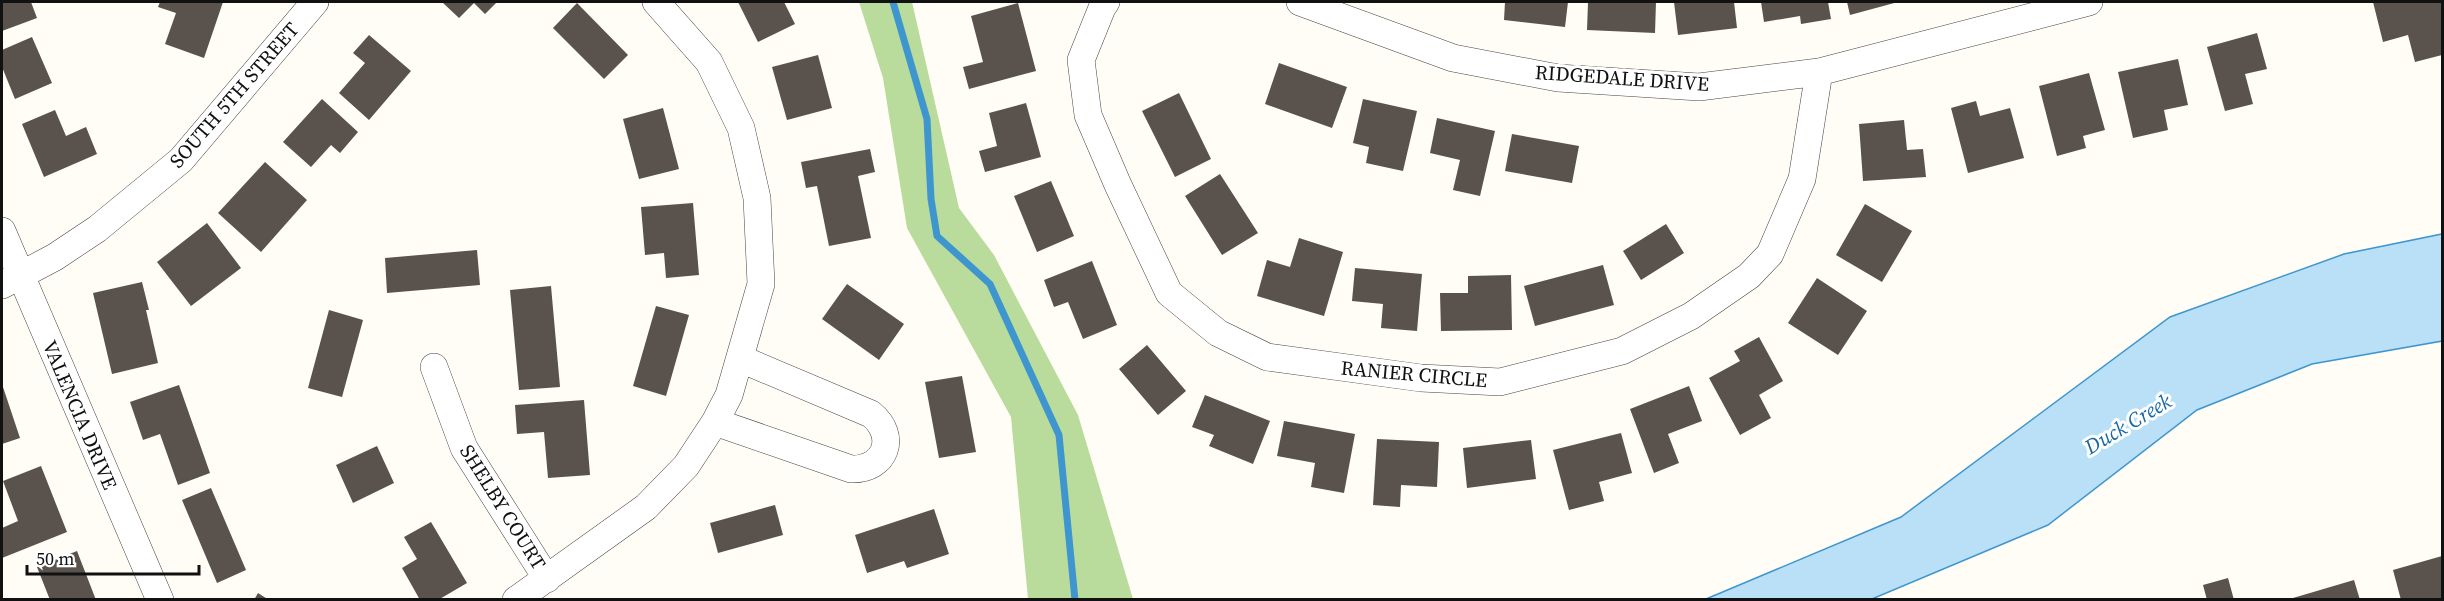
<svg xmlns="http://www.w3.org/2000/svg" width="2444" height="601" font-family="'Source Serif 4',serif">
	<rect width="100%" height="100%" fill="#fffdf5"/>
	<path fill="#b9dc9c" d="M859,2H912L959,208L994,255L1078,415L1133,599H1028L1011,417L907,228L883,78Z"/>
	<path fill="#b9e0f7" stroke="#3f96cf" stroke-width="1.5" d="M2442,234V341L2312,364L2197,410L2048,525L1872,599H1706L1901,517L2170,317L2344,254Z"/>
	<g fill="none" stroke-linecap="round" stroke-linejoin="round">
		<path stroke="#3f96cf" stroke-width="7" d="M893,2L927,119L931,199L937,236L990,284L1059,435L1075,600"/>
	</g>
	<path fill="#5a524d" d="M2,2H31L37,18L2,31Z
		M160,2H223L204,58L165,44L176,13L158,7Z
		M442,2H497L485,14L474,3L459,18Z
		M738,2H784L795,24L758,42Z
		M1505,2H1568L1565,27L1504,20Z
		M1588,2H1656L1655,33L1587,30Z
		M1674,2H1734L1737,28L1678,35Z
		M1761,2H1828L1831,19L1801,24L1800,16L1764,22Z
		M1847,2H1898L1850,15Z
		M2373,2H2442V55L2415,62L2408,35L2383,42Z
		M577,3L628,55L604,79L553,28Z
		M1018,3L1036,71L969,89L963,67L983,62L971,16Z
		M2257,33L2267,69L2245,74L2253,104L2225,111L2207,47Z
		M369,35L411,71L369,120L339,93L365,63L353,53Z
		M32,37L52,83L15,99L2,67V50Z
		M818,55L832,108L787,120L772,67Z
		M2178,59L2188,105L2164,110L2168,130L2133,138L2118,72Z
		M1279,63L1347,87L1332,128L1265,104Z
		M2089,73L2105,130L2083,136L2086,148L2057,156L2039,86Z
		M1179,93L1211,159L1175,177L1142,111Z
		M322,99L358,132L340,153L331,145L311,167L283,142Z
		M1363,99L1417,111L1403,171L1366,163L1369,147L1353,143Z
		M1976,101L1980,116L2010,108L2024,158L1968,173L1951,108Z
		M1026,103L1041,157L985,172L979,151L997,146L989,113Z
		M663,108L679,169L639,179L623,119Z
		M55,110L66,136L86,127L97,154L44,177L22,124Z
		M1437,118L1495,131L1480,196L1453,190L1460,160L1430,153Z
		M1904,120L1907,150L1923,149L1926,177L1863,181L1859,124Z
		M1512,134L1579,146L1572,183L1505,171Z
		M870,149L875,172L858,176L871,238L829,246L817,186L806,188L801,162Z
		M265,162L307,200L261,252L218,213Z
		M1220,174L1258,233L1222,255L1185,196Z
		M1051,181L1074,236L1037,252L1014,196Z
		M693,203L699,275L666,278L664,253L645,255L641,207Z
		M1865,204L1912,231L1882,282L1836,255Z
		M207,223L241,268L191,306L157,262Z
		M1666,224L1684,253L1641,280L1623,251Z
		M1299,238L1343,252L1324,316L1257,296L1267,260L1290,267Z
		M477,250L480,285L387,293L385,258Z
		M1092,261L1117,325L1083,339L1068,302L1054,307L1044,280Z
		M1603,265L1614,305L1535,326L1524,286Z
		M1355,268L1422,274L1417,331L1381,328L1383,304L1352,301Z
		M1511,275L1512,330L1441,331L1440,293H1468V276Z
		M1817,278L1867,311L1838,355L1788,323Z
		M142,282L149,310H146L158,363L112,374L93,293Z
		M847,284L904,324L879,360L822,319Z
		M551,286L560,387L519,390L510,290Z
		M656,306L689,315L666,396L633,386Z
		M329,310L363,320L342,397L308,388Z
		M1759,337L1783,381L1759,395L1771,418L1740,435L1709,378L1740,361L1734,351Z
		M1147,345L1186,391L1158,415L1119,369Z
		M962,376L976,452L939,458L925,382Z
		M2,384L20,438L2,444Z
		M179,385L210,473L178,485L160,434L143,440L130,402Z
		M1689,386L1702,421L1668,434L1679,463L1654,473L1630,409Z
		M1205,395L1270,421L1253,464L1209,446L1214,435L1192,427Z
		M584,400L590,475L548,478L544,432L517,434L515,405Z
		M1284,421L1355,434L1344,493L1311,487L1315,463L1277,456Z
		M1621,433L1632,473L1599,482L1604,501L1569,510L1553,450Z
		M1377,439L1439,442L1437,487L1401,485L1400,507L1373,505Z
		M1531,440L1536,479L1467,488L1463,448Z
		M377,446L394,483L353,503L336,465Z
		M41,466L67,532L2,558V528L18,521L3,481Z
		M211,488L246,570L217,583L182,500Z
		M775,505L783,535L718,553L710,523Z
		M934,509L949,554L907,568L904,561L867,573L855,535Z
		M431,522L467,583L438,600H420L402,568L417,559L404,537Z
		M77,551L96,600H50L37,567Z
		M2442,556V599L2401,600L2393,570Z
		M2228,578L2234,600H2207L2203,585Z
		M2354,580L2360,600H2293V598Z
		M258,593L269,600H254Z"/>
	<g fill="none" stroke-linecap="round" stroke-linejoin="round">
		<defs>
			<path id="minor" d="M1106,2L1102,8L1081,60L1088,115L1118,185L1169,293L1218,333L1267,357L1421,378L1500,382L1622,351L1691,316L1749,276L1770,254L1802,179L1819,72
				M1300,2L1453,58L1558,78L1699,87L1819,72L2089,2
				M2,231L160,600
				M2,285L55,257L97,229L181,160L315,2
				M434,367L464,448L547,579
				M715,422L851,469C886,470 898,436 871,414L741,359
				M516,600L646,507L686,466L715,422L729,395L761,284L757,198L741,128L709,62L656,2"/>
		</defs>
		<use href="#minor" stroke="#444" stroke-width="28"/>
		<use href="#minor" stroke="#fff" stroke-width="27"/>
	</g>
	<g text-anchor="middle" stroke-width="6" stroke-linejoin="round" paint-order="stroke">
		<g font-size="20" fill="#111" stroke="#fff">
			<text transform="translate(1622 78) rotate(4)" y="7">RIDGEDALE DRIVE</text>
			<text transform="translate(234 95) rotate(-49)" y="7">SOUTH 5TH STREET</text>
			<text transform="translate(1414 374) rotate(5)" y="7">RANIER CIRCLE</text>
			<text transform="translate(80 415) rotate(67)" y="7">VALENCIA DRIVE</text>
			<text transform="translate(503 507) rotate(58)" y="7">SHELBY COURT</text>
		</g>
		<g font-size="21" font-style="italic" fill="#1768a6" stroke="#fff">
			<text transform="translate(2128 424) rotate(-31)" y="7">Duck Creek</text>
		</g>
	</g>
	<rect width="2444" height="601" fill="none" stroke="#111111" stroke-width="6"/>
	<path d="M27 565v9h172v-9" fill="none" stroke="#111111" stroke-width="3"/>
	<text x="36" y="565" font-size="18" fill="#111111" stroke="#ffffff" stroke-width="4.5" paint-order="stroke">50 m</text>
</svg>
